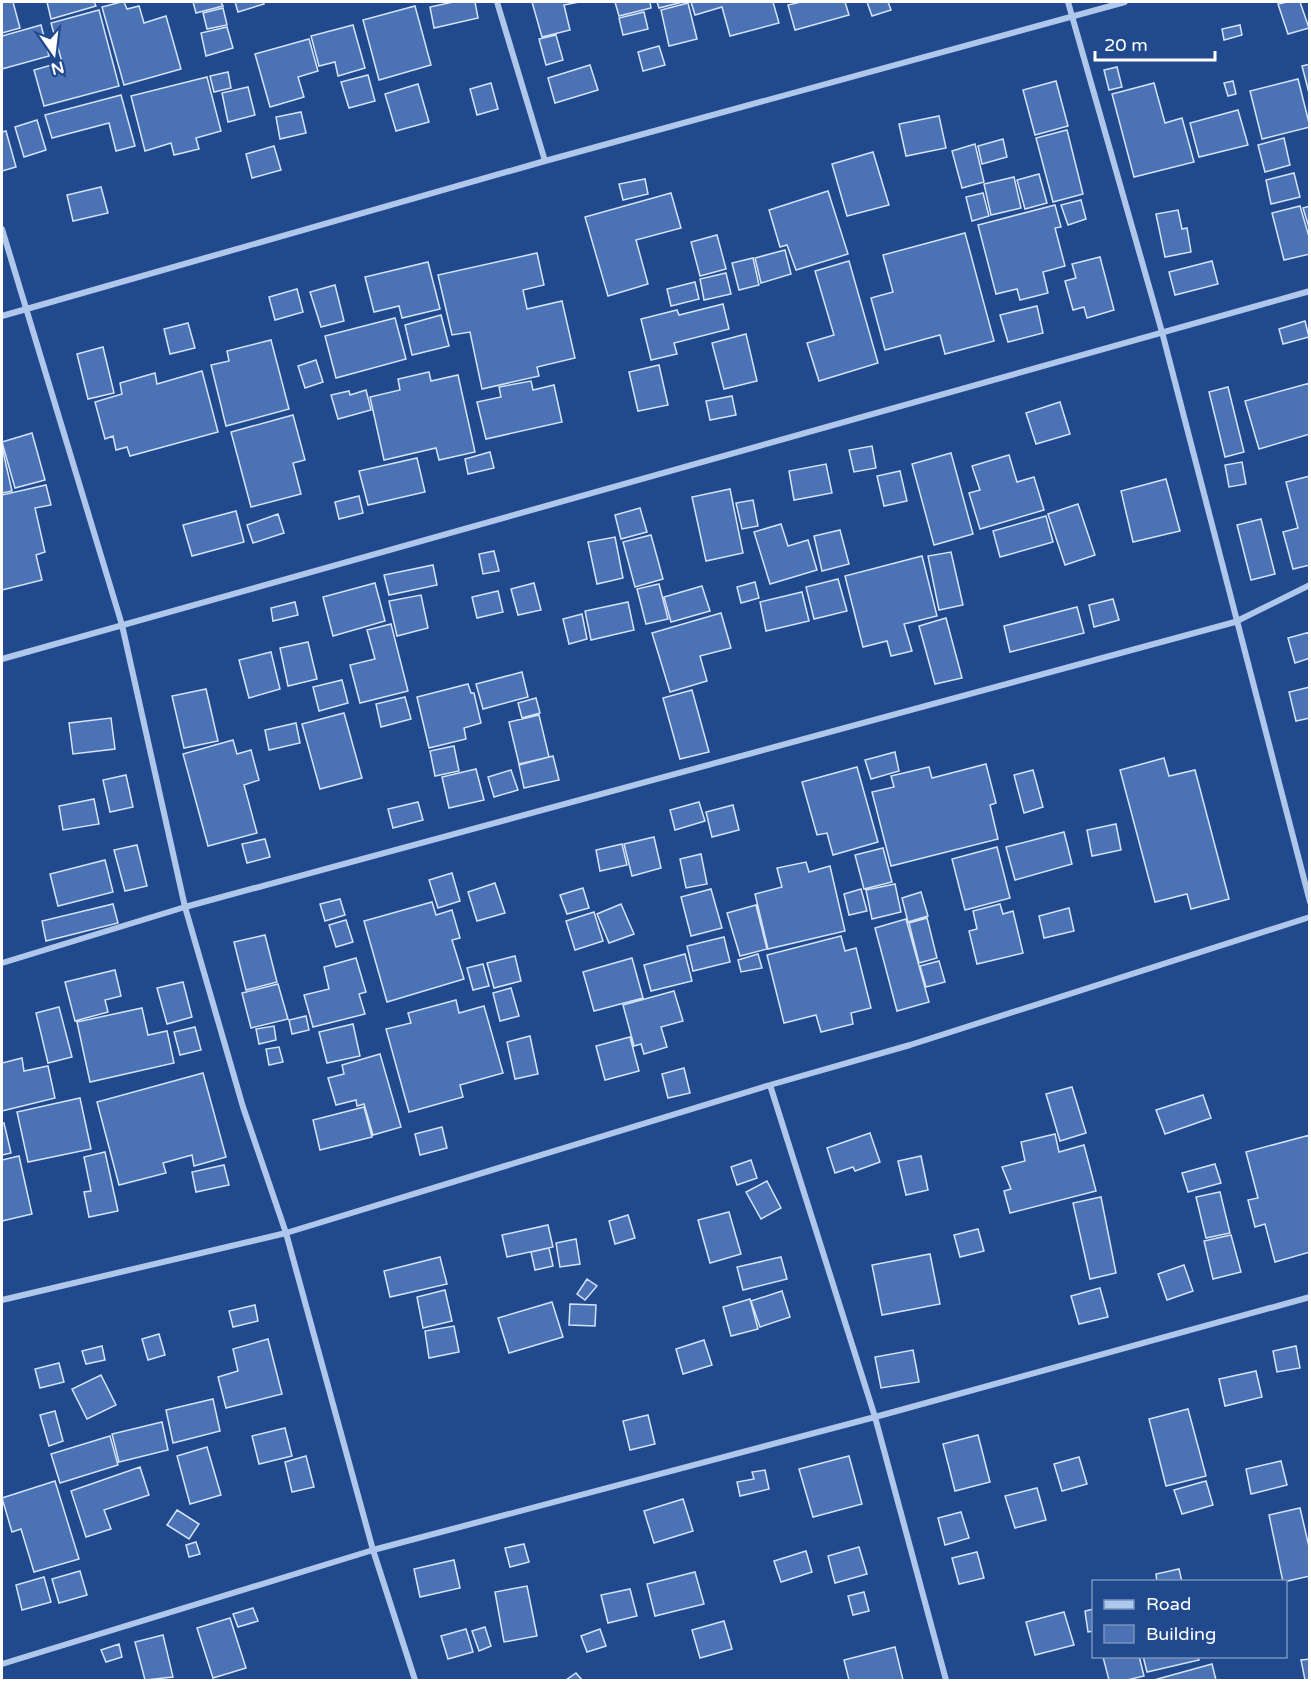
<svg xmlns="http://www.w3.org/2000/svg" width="1311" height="1682" font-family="'Varela Round',sans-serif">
	<rect width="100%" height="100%" fill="#21498d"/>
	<path fill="#4a72b4" stroke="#d5e3f9" stroke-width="1.5" d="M2,2H13L20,28L2,33Z
		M47,2H94L96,6L51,19Z
		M121,2H124L127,9L139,6L144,23L166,16L181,69L124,85L102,7Z
		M193,2H221L223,6L196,13Z
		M235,2H264V4L238,12Z
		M453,2H475L478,18L434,28L430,7Z
		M532,2H579L564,5L570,30L542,37Z
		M615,2H650L651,8L619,16Z
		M657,2H683L659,8Z
		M691,2H773L779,23L730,36L722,7L695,15Z
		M801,2H845L849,15L795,30L788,5Z
		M867,2H888L891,10L872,16Z
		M1287,2H1300L1309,28L1288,34L1278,4Z
		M688,3L697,39L669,46L661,10Z
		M415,6L431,65L379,80L363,20Z
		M223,8L227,25L207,29L203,13Z
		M99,10L119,86L44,106L34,70L62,62L51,23Z
		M644,12L648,29L623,35L619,18Z
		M41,25L49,56L2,69V36Z
		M353,25L365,68L338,76L335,62L319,66L311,36Z
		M1240,25L1242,35L1224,40L1222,29Z
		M227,27L233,48L206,56L201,33Z
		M556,35L563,60L546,65L539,39Z
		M309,39L318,71L298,77L304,97L270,107L255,54Z
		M659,46L665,65L643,71L638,52Z
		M1310,64V97L1302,66Z
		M590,65L598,90L555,103L548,78Z
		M1117,67L1122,87L1109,90L1104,70Z
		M228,72L231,88L214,92L210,76Z
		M368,75L375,101L349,108L341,82Z
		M207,77L221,131L196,138L199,149L174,155L171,143L145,151L131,96Z
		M1298,79L1310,127L1262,139L1250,91Z
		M1056,81L1068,126L1035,135L1023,90Z
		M1233,81L1236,94L1228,96L1224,83Z
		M491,83L498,109L477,115L470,89Z
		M1154,83L1165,123L1182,118L1194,162L1134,177L1112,94Z
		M418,84L429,122L396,131L385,94Z
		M248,87L255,115L228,122L222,93Z
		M121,95L135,146L116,151L109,123L52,138L45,115Z
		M1238,110L1248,145L1199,157L1190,123Z
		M301,112L306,133L280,139L276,117Z
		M939,116L946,148L906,156L899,124Z
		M37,120L46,150L24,157L15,127Z
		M1067,130L1083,194L1053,202L1036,138Z
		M6,131L16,167L2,171V132Z
		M1284,138L1290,165L1265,172L1258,145Z
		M1003,139L1007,157L982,164L978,146Z
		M975,144L984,182L962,188L952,151Z
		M274,146L281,170L252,178L246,154Z
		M873,152L889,205L847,216L832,164Z
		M1294,173L1300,197L1271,204L1266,180Z
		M1039,174L1047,203L1025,209L1017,180Z
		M1014,177L1021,208L991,215L984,184Z
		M645,179L648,194L623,200L619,184Z
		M101,187L108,213L73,221L67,195Z
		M828,191L848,254L796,270L787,245L780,247L769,210Z
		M671,193L681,228L636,240L648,284L608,296L585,217Z
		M983,193L989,216L972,221L966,197Z
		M1081,200L1086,219L1068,225L1061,205Z
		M1055,205L1061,227L1055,228L1065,266L1043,272L1048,293L1020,300L1017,289L996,294L978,225Z
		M1300,206L1310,240V254L1284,260L1272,213Z
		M1310,206V231L1303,208Z
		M1178,210L1182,229L1187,228L1191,252L1165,257L1156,214Z
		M965,233L994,341L945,354L940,335L885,350L871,298L893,292L883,255Z
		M717,235L726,269L700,276L691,242Z
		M785,250L791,274L761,283L755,258Z
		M537,253L544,285L523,290L527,309L562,301L575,358L537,367L539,376L482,389L470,332L452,335L438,275Z
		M1100,257L1114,310L1087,318L1084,307L1073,310L1065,281L1076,278L1072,264Z
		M753,258L759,285L739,290L732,263Z
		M849,261L878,363L819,381L807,343L834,335L815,271Z
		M1212,261L1218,284L1175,295L1169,272Z
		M428,262L440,309L402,318L399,306L374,312L365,277Z
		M726,273L731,294L704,300L700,279Z
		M695,282L699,299L671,306L667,289Z
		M335,285L344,321L321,327L310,292Z
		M297,289L303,312L275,320L269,297Z
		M723,304L729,329L674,343L677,354L651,360L641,319L677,310L679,315Z
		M1037,306L1043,333L1008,342L1000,315Z
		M441,315L449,346L412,355L405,325Z
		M395,318L406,359L336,378L325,336Z
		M1305,321L1309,337L1283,344L1279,329Z
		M188,323L195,348L170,354L164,329Z
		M746,334L757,381L724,389L712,343Z
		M271,340L289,409L226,426L211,365L229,361L227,351Z
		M103,347L114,393L88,399L77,354Z
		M316,360L323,382L305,388L298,366Z
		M659,365L668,405L638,411L629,372Z
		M202,371L218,432L130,456L127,447L116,450L113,436L105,439L95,402L122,394L120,383L155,373L157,384Z
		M429,372L431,381L458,375L475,452L439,460L436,448L384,460L370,397L400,390L398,379Z
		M531,381L533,390L554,385L562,422L486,439L477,402L501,397L499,387Z
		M1310,383V434L1259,449L1245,401Z
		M1228,387L1244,452L1225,457L1209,392Z
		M366,390L371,410L338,419L331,395L349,391L350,395Z
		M732,396L736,415L710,420L706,401Z
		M1060,402L1070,434L1036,444L1026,413Z
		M293,415L305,460L293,463L301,494L251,507L231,432Z
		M32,433L45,480L15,488L2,442Z
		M872,446L876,468L854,472L849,450Z
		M2,447L12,491L2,493Z
		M490,452L494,468L468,474L465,459Z
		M951,453L973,534L934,545L912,464Z
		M1009,455L1017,482L1034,477L1044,510L980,529L969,493L980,490L972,466Z
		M417,458L425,492L368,505L359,471Z
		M1242,462L1246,484L1229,487L1225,465Z
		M826,464L832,493L794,500L789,471Z
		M900,471L907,501L884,506L877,476Z
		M1310,476V565L1293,569L1283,532L1298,528L1286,482Z
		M1310,476V565L1293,569L1283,532L1298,528L1286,482Z
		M1166,479L1180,531L1133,542L1121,491Z
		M46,485L51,505L35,508L45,552L36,555L42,580L2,590V495Z
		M730,489L743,553L706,561L692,497Z
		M359,496L363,513L339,519L335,502Z
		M753,500L758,526L742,529L736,503Z
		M1078,504L1095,555L1065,565L1048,514Z
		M640,508L647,532L621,539L615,515Z
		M236,511L244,542L192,556L183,525Z
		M278,514L284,533L253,543L247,525Z
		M1046,516L1053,542L1000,557L993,531Z
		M1261,519L1275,574L1251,580L1237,525Z
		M781,524L788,546L808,540L817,570L770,584L754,532Z
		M840,530L849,564L822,571L814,536Z
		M651,535L663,579L635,587L623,542Z
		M615,537L623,578L597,584L588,542Z
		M494,551L499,571L483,574L479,554Z
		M951,552L963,605L939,610L928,556Z
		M922,556L937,616L904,624L912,651L891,656L887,641L863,647L845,576Z
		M433,565L437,585L389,595L384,575Z
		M838,579L847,611L814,619L806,587Z
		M755,582L759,598L741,603L737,587Z
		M375,583L385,621L333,636L323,597Z
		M534,583L541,610L518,615L511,589Z
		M659,584L668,619L646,624L637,589Z
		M702,586L710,611L671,622L664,597Z
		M498,591L503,612L477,618L472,597Z
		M802,592L809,621L766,631L760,602Z
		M421,595L428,628L397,636L389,601Z
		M1113,599L1119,620L1094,627L1089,605Z
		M295,602L298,615L273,621L271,608Z
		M628,602L634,630L591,640L585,611Z
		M1077,607L1084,633L1010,652L1004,626Z
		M721,613L731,648L700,656L707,681L670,692L652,633Z
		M582,614L587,639L569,644L563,619Z
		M946,618L962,678L935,684L919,626Z
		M391,624L408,691L360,703L350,665L375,659L367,630Z
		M1310,632V658L1295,663L1288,638Z
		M308,642L317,679L288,686L280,648Z
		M271,652L280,689L249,698L239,660Z
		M522,672L528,697L483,709L476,684Z
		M342,680L348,703L319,711L313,687Z
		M468,684L471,693H474L481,723L464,728L466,739L429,748L417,697Z
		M1310,687V718L1296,721L1289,692Z
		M206,689L218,741L184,748L172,696Z
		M692,690L709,752L680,759L663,698Z
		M405,697L411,719L381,727L376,704Z
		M536,698L540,713L522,718L518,703Z
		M344,713L362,778L320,789L302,724Z
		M539,715L549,757L519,764L509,722Z
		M111,718L115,749L73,754L69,723Z
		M296,723L300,743L269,750L265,730Z
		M233,740L237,754L251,750L259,780L244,785L257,833L208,846L183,754Z
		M454,746L459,771L435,776L430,751Z
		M895,752L899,771L871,779L865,760Z
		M553,756L559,780L524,788L519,765Z
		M1164,758L1169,776L1195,770L1229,899L1191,909L1187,894L1155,902L1120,770Z
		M986,764L996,803L990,805L998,839L891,866L872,792L894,787L891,776L929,767L932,778Z
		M857,767L878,842L833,855L827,833L817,835L802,782Z
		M476,769L484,800L449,808L442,777Z
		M511,770L518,790L494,797L488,777Z
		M1033,770L1043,807L1024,813L1014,775Z
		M126,775L133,807L110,812L103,780Z
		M94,799L99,824L63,830L59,806Z
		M418,802L423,820L393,828L388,809Z
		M699,802L705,821L675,830L670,810Z
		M733,805L739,830L712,837L706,812Z
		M1116,824L1121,850L1092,856L1087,830Z
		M1064,832L1072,864L1015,880L1006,847Z
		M654,837L661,868L632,876L624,844Z
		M265,839L270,857L247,863L242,844Z
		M622,844L627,865L600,871L596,850Z
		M137,845L147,886L125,891L114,850Z
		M997,847L1010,898L965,910L952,859Z
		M883,848L892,882L864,889L855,855Z
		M701,854L707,884L686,888L680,859Z
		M105,860L113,892L58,906L50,874Z
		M806,862L809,872L830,866L845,931L768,949L755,894L782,887L777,868Z
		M452,873L460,901L438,908L429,880Z
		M495,883L505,913L477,921L468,892Z
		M895,884L901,912L872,919L866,890Z
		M583,888L589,908L567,914L560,895Z
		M711,889L722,928L691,936L681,897Z
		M861,889L867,911L849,915L844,894Z
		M921,892L928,916L908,922L902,898Z
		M340,899L345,915L325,921L320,904Z
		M432,902L436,915L452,910L460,938L452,940L464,979L387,1002L364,921Z
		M113,904L118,923L46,941L42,921Z
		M621,904L634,934L609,943L597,914Z
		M1000,904L1003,914L1013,911L1023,953L977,964L969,931L977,929L973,911Z
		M756,905L767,949L740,956L727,913Z
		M1069,908L1074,931L1044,938L1039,916Z
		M594,912L603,941L575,950L566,921Z
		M927,918L937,958L919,963L909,923Z
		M906,919L929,1002L897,1011L875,928Z
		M346,920L353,942L336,947L329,925Z
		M265,935L277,982L246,990L234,942Z
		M841,936L845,951L856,948L871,1008L851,1013L853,1024L821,1032L816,1015L784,1023L767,955Z
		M724,937L730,962L693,971L687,946Z
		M685,954L692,981L651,991L644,965Z
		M758,954L762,968L741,972L738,960Z
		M515,956L521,981L494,988L487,963Z
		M356,958L366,992L359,994L365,1014L313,1027L304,995L329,989L324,967Z
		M632,958L643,998L594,1011L583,972Z
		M939,961L945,982L926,987L920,966Z
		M483,964L489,986L473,990L467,968Z
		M115,970L121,996L105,1000L108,1012L75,1021L65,982Z
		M183,982L192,1017L167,1024L157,988Z
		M278,984L288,1019L251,1028L242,993Z
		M511,988L519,1016L500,1021L493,993Z
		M674,991L683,1021L661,1027L667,1047L644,1054L641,1044L634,1046L623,1005Z
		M456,1000L459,1013L484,1006L503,1073L460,1085L463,1097L409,1112L386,1029L411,1023L408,1013Z
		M59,1007L72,1057L48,1063L36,1013Z
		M142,1008L148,1035L167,1031L174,1063L90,1082L77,1022Z
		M306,1016L309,1030L292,1034L289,1020Z
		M353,1024L360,1056L327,1063L319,1032Z
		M274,1026L276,1040L259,1044L256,1029Z
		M195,1027L201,1050L180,1055L174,1032Z
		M530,1036L538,1074L515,1079L507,1042Z
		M630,1037L639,1071L605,1080L596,1046Z
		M279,1047L283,1062L269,1065L266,1049Z
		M380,1054L401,1127L373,1135L364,1104L357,1106L356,1100L336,1105L328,1078L344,1074L342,1065Z
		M22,1058L24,1071L48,1066L55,1098L2,1111V1063Z
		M684,1068L690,1093L668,1098L662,1074Z
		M203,1073L226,1157L194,1166L192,1155L163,1163L166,1173L119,1185L97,1102Z
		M1072,1087L1086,1133L1060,1141L1046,1094Z
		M1203,1095L1211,1118L1165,1134L1156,1110Z
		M80,1098L91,1149L28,1162L17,1112Z
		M364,1107L372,1137L320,1150L313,1120Z
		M2,1123H4L11,1153L2,1155Z
		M442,1127L447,1148L420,1155L415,1134Z
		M870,1133L880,1162L855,1171L853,1167L835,1173L827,1148Z
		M1055,1134L1059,1152L1084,1145L1096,1191L1010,1213L1004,1191L1011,1189L1002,1167L1025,1161L1021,1142Z
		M1310,1135V1252L1275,1262L1265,1224L1255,1227L1248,1200L1258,1198L1246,1152Z
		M105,1152L118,1211L89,1217L84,1192L91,1191L84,1157Z
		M19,1156L32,1214L2,1221V1160Z
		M921,1156L928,1190L906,1195L898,1161Z
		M751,1160L757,1178L737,1185L731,1167Z
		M1215,1164L1221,1183L1188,1192L1182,1173Z
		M224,1165L229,1185L196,1192L192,1172Z
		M767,1181L781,1208L761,1219L746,1192Z
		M1220,1192L1230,1233L1206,1238L1196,1197Z
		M1101,1197L1116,1273L1090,1279L1073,1203Z
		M729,1212L741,1254L710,1263L698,1220Z
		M628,1215L635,1238L615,1244L609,1221Z
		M548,1225L553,1247L507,1257L502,1235Z
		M978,1229L984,1251L960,1257L954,1235Z
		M1231,1235L1241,1272L1213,1279L1204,1241Z
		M576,1239L580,1264L560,1267L556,1243Z
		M549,1248L553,1266L535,1270L531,1252Z
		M930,1254L940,1304L882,1315L872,1265Z
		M440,1257L447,1284L390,1297L384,1271Z
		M781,1257L787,1279L743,1290L737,1267Z
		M1184,1265L1193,1291L1167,1300L1158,1274Z
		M587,1279L597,1286L585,1300L577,1294Z
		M1100,1288L1108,1317L1079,1324L1071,1296Z
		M445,1290L452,1321L423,1328L417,1297Z
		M782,1291L790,1317L760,1327L751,1301Z
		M750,1299L758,1329L731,1336L723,1307Z
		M552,1302L563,1337L509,1353L498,1318Z
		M570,1304L596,1305L595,1326L569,1325Z
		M255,1305L258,1321L233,1327L229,1311Z
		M454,1326L459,1352L429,1358L425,1331Z
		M159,1334L165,1355L148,1360L142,1339Z
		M268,1339L282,1394L226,1408L218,1377L238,1371L233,1349Z
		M704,1340L712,1365L683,1374L676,1349Z
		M102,1346L105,1360L86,1364L82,1351Z
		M1296,1346L1300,1368L1277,1372L1273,1351Z
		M913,1350L919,1382L881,1388L875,1357Z
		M59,1363L64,1382L40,1388L35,1369Z
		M1256,1371L1262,1397L1225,1406L1219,1379Z
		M101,1375L116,1405L87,1419L72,1389Z
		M213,1399L220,1431L173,1443L166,1410Z
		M1188,1409L1206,1476L1166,1486L1149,1419Z
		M55,1411L63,1441L49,1446L40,1415Z
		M648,1415L655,1444L630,1450L623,1421Z
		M162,1422L168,1450L119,1462L112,1434Z
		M285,1428L292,1456L259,1464L252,1436Z
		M978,1435L990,1482L955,1491L943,1444Z
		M110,1436L118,1465L60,1483L51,1454Z
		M207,1447L221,1495L190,1504L177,1456Z
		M306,1456L314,1487L292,1492L285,1462Z
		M849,1456L862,1504L813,1517L799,1469Z
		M1079,1457L1087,1484L1062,1491L1054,1464Z
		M1281,1461L1287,1485L1251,1494L1246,1469Z
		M140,1467L149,1495L104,1510L111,1529L86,1537L71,1491Z
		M765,1470L769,1489L740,1496L737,1482L754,1479L752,1472Z
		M55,1481L79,1559L34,1572L21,1529L12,1532L2,1498Z
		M1206,1481L1213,1505L1182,1514L1174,1490Z
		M1037,1488L1046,1520L1015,1528L1005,1496Z
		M683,1499L693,1531L654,1543L644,1511Z
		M1300,1508L1310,1551V1576L1283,1582L1269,1515Z
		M177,1510L199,1524L189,1539L167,1525Z
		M961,1512L969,1538L945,1545L938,1518Z
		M196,1542L200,1554L189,1557L186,1545Z
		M524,1544L529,1562L510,1567L505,1548Z
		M859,1547L867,1574L835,1583L828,1556Z
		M806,1551L812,1572L781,1582L774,1561Z
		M977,1552L984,1578L959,1584L952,1558Z
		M454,1560L460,1588L420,1597L414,1569Z
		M1179,1569L1182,1582H1157L1156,1574Z
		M80,1571L87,1595L59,1603L52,1579Z
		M695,1572L704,1604L655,1616L647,1584Z
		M44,1577L51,1602L22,1610L16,1585Z
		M527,1586L537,1636L504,1642L495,1592Z
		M630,1589L637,1616L608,1623L601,1595Z
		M864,1592L869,1611L853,1615L848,1596Z
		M253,1608L258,1621L238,1627L233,1614Z
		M1094,1609V1631L1088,1632L1085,1611Z
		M1064,1612L1074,1645L1035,1655L1026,1622Z
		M230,1618L246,1668L213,1678L197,1628Z
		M724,1621L732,1649L700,1658L692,1630Z
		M485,1627L491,1646L479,1651L472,1631Z
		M466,1629L473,1652L448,1659L441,1636Z
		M600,1629L606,1646L587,1652L581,1636Z
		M163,1635L173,1677L145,1680L135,1642Z
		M119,1644L122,1657L106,1662L101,1650Z
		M895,1647L903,1680H849L844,1660Z
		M1139,1656L1144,1676L1127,1680H1109L1103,1657Z
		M1143,1656H1198L1199,1660L1147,1672Z
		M1310,1659V1680H1305L1301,1660Z
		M1212,1664L1216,1680H1154Z
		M576,1673L582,1680H566Z"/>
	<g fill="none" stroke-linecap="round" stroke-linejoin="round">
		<path stroke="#b0c7ec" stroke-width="6" d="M497,2L545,161
			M1068,2L1162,332L1310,902
			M2,229L122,625L185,907L243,1107L286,1233L373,1550L415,1680
			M2,316L545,161L1125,2
			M2,659L1310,291
			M2,963L185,907L1235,622L1310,585
			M770,1085L875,1417L946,1680
			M2,1300L286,1233L770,1085L910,1045L1310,917
			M2,1664L373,1550L875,1417L1310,1297"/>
	</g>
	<rect width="1311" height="1682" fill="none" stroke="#ffffff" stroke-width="6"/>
	<rect x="1092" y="1580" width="195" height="78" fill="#21498d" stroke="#7a92bb" stroke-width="1.5"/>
	<rect x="1104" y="1600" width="30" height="9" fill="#b0c7ec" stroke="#7a92bb" stroke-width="1.5"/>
	<text x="1146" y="1610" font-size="18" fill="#ffffff">Road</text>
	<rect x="1104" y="1625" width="30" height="18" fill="#4a72b4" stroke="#7a92bb" stroke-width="1.5"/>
	<text x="1146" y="1640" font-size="18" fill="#ffffff">Building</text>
	<g transform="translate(54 54) rotate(166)" stroke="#21498d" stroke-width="4.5" paint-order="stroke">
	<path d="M0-4.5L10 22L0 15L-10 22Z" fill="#ffffff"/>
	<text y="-9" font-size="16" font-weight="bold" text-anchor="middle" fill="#ffffff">N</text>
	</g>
	<path d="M1095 51v9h120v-9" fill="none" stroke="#ffffff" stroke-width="3"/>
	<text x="1104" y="51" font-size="18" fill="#ffffff" stroke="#21498d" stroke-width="4.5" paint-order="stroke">20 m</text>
</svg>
